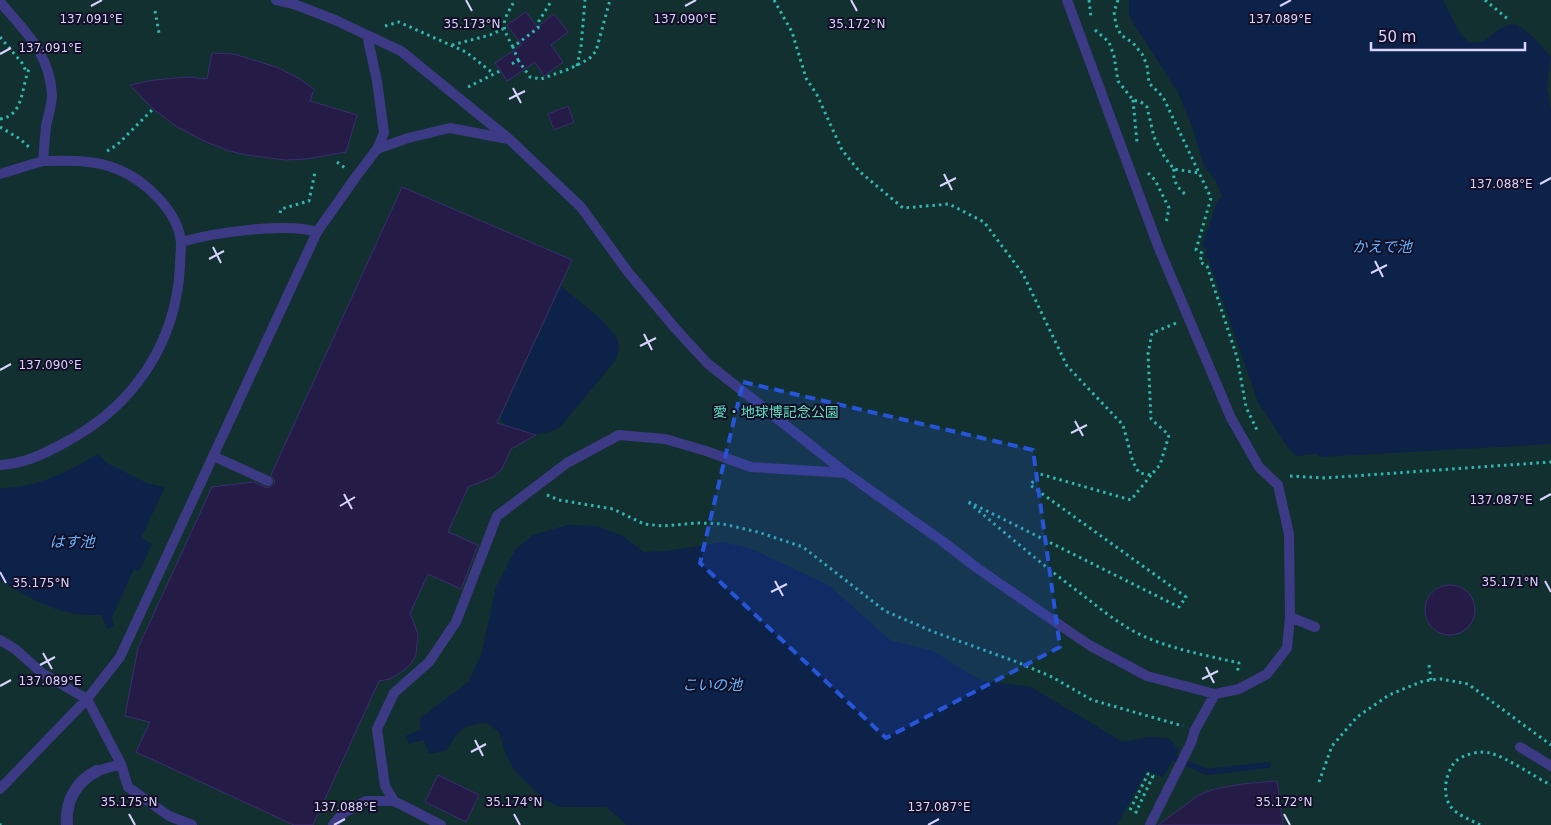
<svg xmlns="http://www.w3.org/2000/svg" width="1551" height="825" font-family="'DejaVu Sans','Noto Sans JP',sans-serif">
	<rect width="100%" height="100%" fill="#130f26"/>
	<path fill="#12302f" d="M0,0H1551V825H0Z"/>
	<path fill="#0c2248" d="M1129,0H1443L1460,33L1470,43C1489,42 1487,37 1501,28C1506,26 1511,24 1516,25C1525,27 1545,49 1551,57L1547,88L1551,111V444L1321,457L1316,454L1297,456L1288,448L1258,402L1208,258L1204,257L1207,249L1202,246L1217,202L1222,196L1215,180L1203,164L1194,132L1178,92L1130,18L1129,12Z
		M561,286C575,298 612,325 618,341C620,348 618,354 615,361L560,427C540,438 515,438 500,419Z
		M98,454L107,463L149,484L165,487L141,538L152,544L139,571L134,569L112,617L114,626L107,629L102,615C89,615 76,615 63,611C41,605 19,592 0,580V488C36,488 68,472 98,454Z
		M567,525L597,526L623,536L643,552L667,551L723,542L752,549L830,586L890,640L933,651L980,680L1031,687L1123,742L1150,737L1168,738L1179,750L1163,777L1147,771L1117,825H627L606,807H560L543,799L514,770L505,752L499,732L487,723C462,725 459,729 447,750L430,754L423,740L409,744L405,736L420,730V718L468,682L481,655L496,587L515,550L533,535Z"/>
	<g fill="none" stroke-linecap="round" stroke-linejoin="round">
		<path stroke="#0c2248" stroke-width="6" d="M1168,755L1207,772L1268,765"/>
	</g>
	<path fill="#241b47" stroke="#3b2d73" d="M526,12L537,27L554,14L568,32L551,45L563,62L544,76L535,62L507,81L495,63L522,45L507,25Z
		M212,53L234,54L279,68L298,78L314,89L310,101L357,115L346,152L306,159L285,160L247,155L229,151L204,141L176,126L153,109L130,85L154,80L188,77L207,79Z
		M568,106L574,122L554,130L548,114Z
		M402,187L572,260L497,423L536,435L511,449L502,469L493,477L468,487L448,532L478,545L461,589L428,574L410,613L418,634L416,655L410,665L400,673L390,679L379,681L313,825H294L136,752L150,722L125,716L138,648L212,487L253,482L268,488L274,484L275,480L271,475Z
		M1425 610a25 25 0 1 1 50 0a25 25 0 1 1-50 0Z
		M438,775L479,795L466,822L425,802Z
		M1277,781L1283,825H1158L1199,795L1215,789L1242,784Z"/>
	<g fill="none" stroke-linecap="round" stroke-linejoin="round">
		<path stroke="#2fb8b0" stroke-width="3" stroke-dasharray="2.5 4" stroke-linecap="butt" d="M774,0L792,32L806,78L817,95L842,150L859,171L903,208L949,204L984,222L1023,274L1067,366L1123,425L1133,462L1139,473L1151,475L1160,465L1169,435L1151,419L1148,354L1152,333L1176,323
			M1089,0L1091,17
			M1118,0L1114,12L1116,25L1121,35L1133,43L1142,54L1147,65L1149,83L1163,97L1211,198L1196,250L1202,253L1200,262L1207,266L1237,357L1246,407L1257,430
			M1485,0L1509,20
			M155,11L159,33
			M385,26L399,22L466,52L494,74
			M1095,30L1109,42L1114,56L1118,81L1133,100L1141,102L1147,107L1154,137L1165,158L1174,169L1199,173
			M0,37L22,63L27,73
			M452,45L490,35L503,29
			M513,47C500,24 502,23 515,0
			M518,60L530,77L541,79L569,69L589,59L596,51L610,0
			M512,64L518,60L513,47L538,28L539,21L552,0
			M577,66L581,47L585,0
			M468,87L500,71
			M1133,100L1137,142
			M0,119C25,116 21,84 30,67
			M0,127L20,139L30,148
			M107,151L117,145L153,109
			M337,162L345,168
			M1174,169C1172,181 1178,188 1187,196
			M1148,173L1155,180L1169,208L1166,223
			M280,213L281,209L309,201L315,172
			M1151,475L1131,500L1040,474L1030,485L1186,597L1179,607L967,501C1004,532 1041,564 1080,593C1098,607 1116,622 1137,633C1169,649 1205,655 1239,663L1237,674
			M1290,476L1325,478L1551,462
			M547,495L559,500L613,509L644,524L663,526L697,523L723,524L758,532L803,547L885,611L934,632L1017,662L1052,677L1092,700L1183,726
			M1429,665L1431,680
			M1319,782L1332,746L1357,717L1389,695L1423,681L1431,680L1441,679L1468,684L1551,745
			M1130,810L1148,774L1153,776L1136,812L1140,813V812
			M0,824L1,825
			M1480,825C1471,820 1457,815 1451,807C1442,795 1445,775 1454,763C1461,755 1479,750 1490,753C1508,758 1533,776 1551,785"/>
		<path stroke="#3d3a85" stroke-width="10" d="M276,0L294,4L335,20L401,51L509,139L581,207L628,272L675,328L707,363L846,473L942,541L977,568L1089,645L1147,676L1215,694
			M1067,0L1158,246L1231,418L1259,467L1278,485L1289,534L1290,617L1287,648L1267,674L1239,689L1215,694L1195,730L1191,743L1150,825
			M0,2C25,31 50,54 52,95C52,105 48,116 46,126C45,137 44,149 43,161L0,174
			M367,35L377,81L384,133L377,149
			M181,242C212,233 287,222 317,232
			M213,456L268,481
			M0,465C23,464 44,454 64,443C133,407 176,344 180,266C180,258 181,250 181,243C179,212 145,180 117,169C93,159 68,161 43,161
			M1290,617L1315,627
			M0,640L15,649L42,673L87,699L121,764L128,787L169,816L192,825
			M1520,747L1551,766
			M97,771L121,764
			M0,789L87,699L120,657L317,232L355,178L377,149L408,138L450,128L508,139
			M394,801L385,786L377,729L394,693L429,662L456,622L497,516L567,463L619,435L665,439L706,451L751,467L846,473
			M333,825L343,813L366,801H394L441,825"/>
		<path stroke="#3d3a85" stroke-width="12" d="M67,825C65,802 76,781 97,771"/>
	</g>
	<path fill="#2655da" fill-opacity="0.2" stroke="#2655da" stroke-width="4" stroke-dasharray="10 6" stroke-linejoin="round" d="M743,382L1033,450L1060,647L886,738L700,563Z"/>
	<path fill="none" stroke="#d9d4ff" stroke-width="2" d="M466,0L472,11M851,0L857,11M91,6L102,0M685,6L696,0M1280,6L1291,0M0,54L11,48M513,88L521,103M509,99L525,91M944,174L952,190M1540,184L1551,178M940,186L956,178M213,247L221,263M209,259L224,251M1375,261L1383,277M1371,273L1387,265M644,334L652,350M640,346L656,338M0,370L11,364M1075,421L1083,436M1071,433L1087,425M344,494L352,509M1540,500L1551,494M340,506L355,497M0,572L6,583M775,581L783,596M1545,581L1551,592M771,592L787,584M43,653L52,669M40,665L55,657M1206,667L1214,683M1202,679L1218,671M0,686L11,680M475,740L483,756M471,752L486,744M129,814L135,825M514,814L520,825M1284,814L1290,825M334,825L345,819M928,825L939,819"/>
	<g text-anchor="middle" stroke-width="4" stroke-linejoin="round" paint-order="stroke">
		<g font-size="14" fill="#5fe0c0" stroke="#130f26">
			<text x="776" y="417">愛・地球博記念公園</text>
		</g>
		<g font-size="15" font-style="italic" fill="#62b6ff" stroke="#130f26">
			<text x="1382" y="252">かえで池</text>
			<text x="72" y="547">はす池</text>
			<text x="712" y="690">こいの池</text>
		</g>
	</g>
	<g font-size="12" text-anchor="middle" fill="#d9d4ff" stroke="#130f26" stroke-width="4" stroke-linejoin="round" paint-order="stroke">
		<text x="685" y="23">137.090°E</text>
		<text x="91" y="23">137.091°E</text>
		<text x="1280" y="23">137.089°E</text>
		<text x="472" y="28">35.173°N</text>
		<text x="857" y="28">35.172°N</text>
		<text x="50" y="52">137.091°E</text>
		<text x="1501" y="188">137.088°E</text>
		<text x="50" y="369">137.090°E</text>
		<text x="1501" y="504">137.087°E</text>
		<text x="1510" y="586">35.171°N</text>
		<text x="41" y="587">35.175°N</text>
		<text x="50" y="685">137.089°E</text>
		<text x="129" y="806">35.175°N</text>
		<text x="514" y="806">35.174°N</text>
		<text x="1284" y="806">35.172°N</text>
		<text x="345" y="811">137.088°E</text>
		<text x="939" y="811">137.087°E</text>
	</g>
	<path d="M1371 42v8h154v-8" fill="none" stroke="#d9d4ff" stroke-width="2.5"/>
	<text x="1378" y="42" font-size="15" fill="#d9d4ff" stroke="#130f26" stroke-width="4" paint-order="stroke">50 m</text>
</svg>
